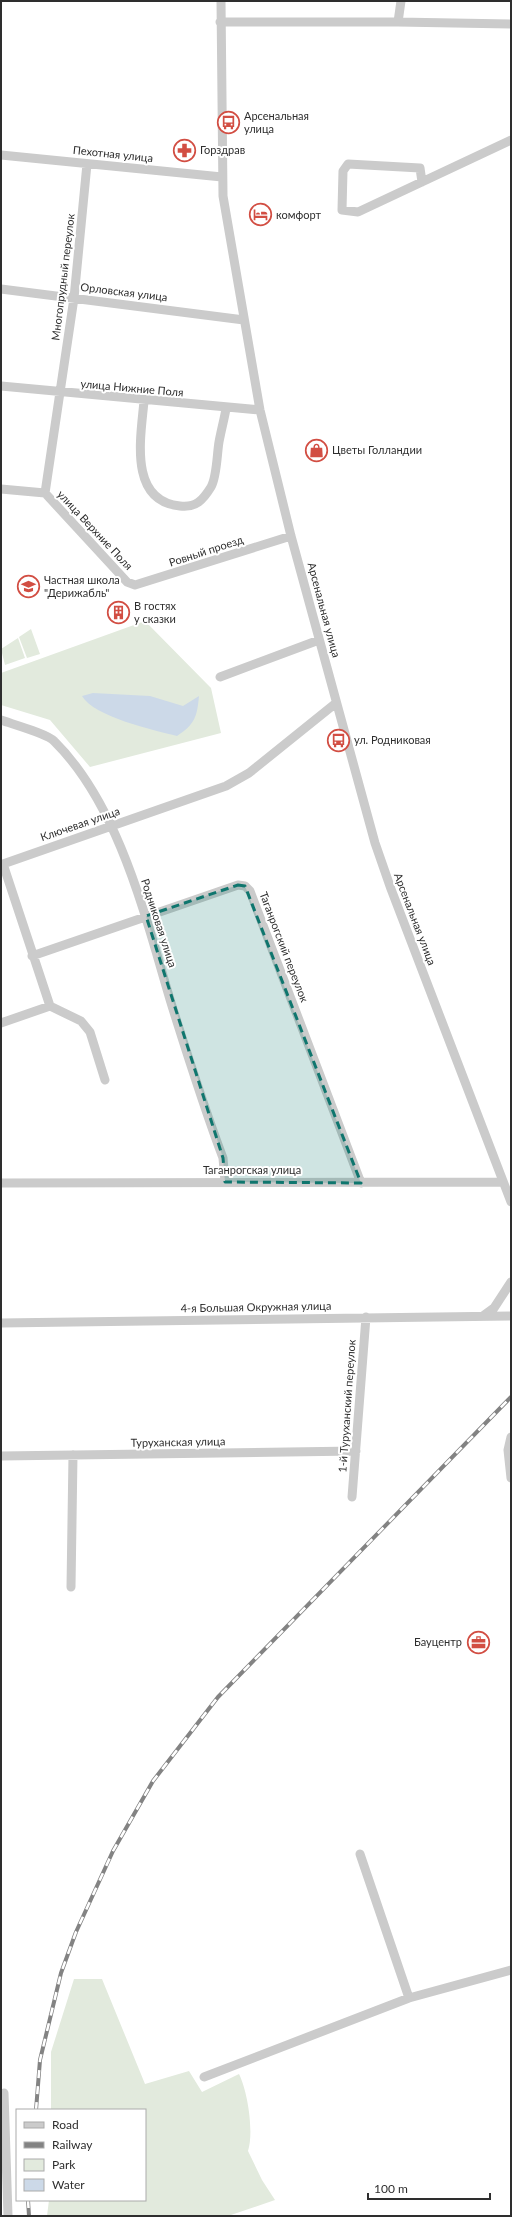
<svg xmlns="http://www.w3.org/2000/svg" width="512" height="2217" font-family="Lato,sans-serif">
	<rect width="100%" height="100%" fill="#fff"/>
	<path fill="#e2eadd" d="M145,621L211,688L221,733L90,767L50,720L1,705V673Z
		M31,629L40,654L27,658L19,637Z
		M18,638L25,658L5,665L1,649Z
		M74,1979H102L145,2084L189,2071L202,2092L239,2074C248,2092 254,2133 248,2151L262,2180L275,2200L228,2216H47L49,2200H145V2110H51V2052Z"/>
	<path fill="#ccd9e8" d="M93,693L150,696L183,706L199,696C197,717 195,724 177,736C154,730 94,717 82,696Z"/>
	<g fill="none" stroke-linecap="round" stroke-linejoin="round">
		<path stroke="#cbcbcb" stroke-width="9" d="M221,1L223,196L260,410L291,536L375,843L391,889L511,1202
			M220,22H398L511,24
			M398,22L401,1
			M1,155L222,177
			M422,182L420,168L348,164L343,171L342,210L358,212L511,140
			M1,289L244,320
			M1,386L260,410
			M144,401C141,436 128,501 180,506C196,508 203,500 211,487C217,477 217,453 219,442C221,431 224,420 226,409
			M1,489L45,493L127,582L135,585L291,536
			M45,493L74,298L87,164
			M220,677L319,640
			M1,720C12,724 48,734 54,741C120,806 146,920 172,1006C188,1057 204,1108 223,1158L225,1182
			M32,956L238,885L245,886L250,891L361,1183
			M50,1006L81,1021L90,1032L105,1080
			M1,1023L50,1006L3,864L226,786L249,773L336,703
			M1,1183L503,1182
			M483,1316L494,1308L511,1282
			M1,1323L511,1316
			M511,1437L508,1450L511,1478
			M1,1456L356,1451
			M352,1497L366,1317
			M71,1587L73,1455
			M360,1854L409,1998
			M204,2077L409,1998L511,1970
			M4,2093L8,2216"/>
		<defs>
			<path id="rail" d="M36,2110L40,2060L61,1973L76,1932L113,1851L153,1781L218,1697L511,1397
				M28,2200L29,2216"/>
		</defs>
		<use href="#rail" stroke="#838383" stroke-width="4"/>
		<use href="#rail" stroke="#fff" stroke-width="2.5" stroke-dasharray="8" stroke-linecap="butt"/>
	</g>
	<path fill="#0f766e" fill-opacity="0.2" stroke="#0f766e" stroke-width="3" stroke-dasharray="8 5" stroke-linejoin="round" d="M238,885L245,886L361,1183L225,1182L223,1158L146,916Z"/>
	<defs>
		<symbol id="bus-ring" viewBox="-11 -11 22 22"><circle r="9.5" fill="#fff" stroke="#d24e43" stroke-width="1.5"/><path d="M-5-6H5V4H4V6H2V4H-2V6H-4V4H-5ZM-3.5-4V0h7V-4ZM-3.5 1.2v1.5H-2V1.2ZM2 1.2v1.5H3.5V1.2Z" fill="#d24e43"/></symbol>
		<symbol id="pharmacy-ring" viewBox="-11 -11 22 22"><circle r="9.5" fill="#fff" stroke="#d24e43" stroke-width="1.5"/><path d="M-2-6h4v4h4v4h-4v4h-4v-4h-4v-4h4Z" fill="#d24e43"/></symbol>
		<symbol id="hotel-ring" viewBox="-11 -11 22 22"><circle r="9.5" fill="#fff" stroke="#d24e43" stroke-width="1.5"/><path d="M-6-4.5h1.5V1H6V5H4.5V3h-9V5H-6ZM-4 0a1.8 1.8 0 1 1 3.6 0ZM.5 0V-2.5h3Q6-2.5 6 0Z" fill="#d24e43"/></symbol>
		<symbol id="shop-ring" viewBox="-11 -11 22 22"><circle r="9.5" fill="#fff" stroke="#d24e43" stroke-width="1.5"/><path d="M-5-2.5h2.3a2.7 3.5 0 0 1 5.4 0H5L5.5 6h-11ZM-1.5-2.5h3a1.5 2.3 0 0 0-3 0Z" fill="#d24e43"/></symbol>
		<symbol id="school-ring" viewBox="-11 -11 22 22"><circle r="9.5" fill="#fff" stroke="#d24e43" stroke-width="1.5"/><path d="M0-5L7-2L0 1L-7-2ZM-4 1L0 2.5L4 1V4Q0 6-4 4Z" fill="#d24e43"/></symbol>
		<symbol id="building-ring" viewBox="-11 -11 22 22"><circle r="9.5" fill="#fff" stroke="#d24e43" stroke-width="1.5"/><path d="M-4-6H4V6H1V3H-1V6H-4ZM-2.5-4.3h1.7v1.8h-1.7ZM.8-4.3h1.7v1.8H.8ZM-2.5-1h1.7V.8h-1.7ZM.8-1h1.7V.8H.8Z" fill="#d24e43"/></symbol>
		<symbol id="office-ring" viewBox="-11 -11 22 22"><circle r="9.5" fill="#fff" stroke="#d24e43" stroke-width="1.5"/><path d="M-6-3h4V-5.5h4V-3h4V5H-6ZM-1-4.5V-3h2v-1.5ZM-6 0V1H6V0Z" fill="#d24e43"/></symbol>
	</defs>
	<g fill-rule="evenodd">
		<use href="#bus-ring" x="216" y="110" width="25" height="25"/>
		<use href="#pharmacy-ring" x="172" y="138" width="25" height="25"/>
		<use href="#hotel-ring" x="248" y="202" width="25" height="25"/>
		<use href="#shop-ring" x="304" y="438" width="25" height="25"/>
		<use href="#school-ring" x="16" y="574" width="25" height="25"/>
		<use href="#building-ring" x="106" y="600" width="25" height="25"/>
		<use href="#bus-ring" x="326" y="728" width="25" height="25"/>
		<use href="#office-ring" x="466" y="1630" width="25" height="25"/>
	</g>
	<g text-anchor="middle" stroke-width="4" stroke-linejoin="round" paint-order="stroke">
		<g font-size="11" fill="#2e2e2e" stroke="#fff" text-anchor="start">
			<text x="244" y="120">Арсенальная<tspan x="244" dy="13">улица</tspan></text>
			<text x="200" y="154">Горздрав</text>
			<text x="276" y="219">комфорт</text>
			<text x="332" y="454">Цветы Голландии</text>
			<text x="44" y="584">Частная школа<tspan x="44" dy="13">"Дерижабль"</tspan></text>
			<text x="134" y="610">В гостях<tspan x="134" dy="13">у сказки</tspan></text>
			<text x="354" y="744">ул. Родниковая</text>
			<text x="462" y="1646" text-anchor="end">Бауцентр</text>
		</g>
		<g font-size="11" fill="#2e2e2e" stroke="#fff">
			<text transform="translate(113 154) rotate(6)" y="4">Пехотная улица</text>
			<text transform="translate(63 277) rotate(-83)" y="4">Многопрудный переулок</text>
			<text transform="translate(124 292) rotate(7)" y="4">Орловская улица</text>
			<text transform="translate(132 388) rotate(5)" y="4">улица Нижние Поля</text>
			<text transform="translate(95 530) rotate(47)" y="4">улица Верхние Поля</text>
			<text transform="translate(206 551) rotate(-18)" y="4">Ровный проезд</text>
			<text transform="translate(324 610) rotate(75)" y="4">Арсенальная улица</text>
			<text transform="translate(80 824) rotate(-19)" y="4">Ключевая улица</text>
			<text transform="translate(415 919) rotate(69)" y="4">Арсенальная улица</text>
			<text transform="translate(159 923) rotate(72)" y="4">Родниковая улица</text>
			<text transform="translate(284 947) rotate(69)" y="4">Таганрогский переулок</text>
			<text x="252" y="1174">Таганрогская улица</text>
			<text transform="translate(256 1307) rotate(-1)" y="4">4-я Большая Окружная улица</text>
			<text transform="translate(347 1406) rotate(-86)" y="4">1-й Туруханский переулок</text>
			<text transform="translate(178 1442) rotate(-1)" y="4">Туруханская улица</text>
		</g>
	</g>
	<rect width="512" height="2217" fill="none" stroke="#2e2e2e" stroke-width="4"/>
	<rect x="16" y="2109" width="130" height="92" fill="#ffffff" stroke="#ababab"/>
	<rect x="24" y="2122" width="20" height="6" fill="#cbcbcb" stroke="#ababab"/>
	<text x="52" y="2129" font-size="12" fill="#2e2e2e">Road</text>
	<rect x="24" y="2142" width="20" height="6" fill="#838383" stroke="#ababab"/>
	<text x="52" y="2149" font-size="12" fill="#2e2e2e">Railway</text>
	<rect x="24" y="2159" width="20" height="12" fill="#e2eadd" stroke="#ababab"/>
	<text x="52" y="2169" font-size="12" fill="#2e2e2e">Park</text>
	<rect x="24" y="2179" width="20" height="12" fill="#ccd9e8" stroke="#ababab"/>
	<text x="52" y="2189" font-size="12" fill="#2e2e2e">Water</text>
	<path d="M368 2193v6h122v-6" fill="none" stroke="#2e2e2e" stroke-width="2"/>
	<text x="374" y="2193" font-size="12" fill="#2e2e2e" stroke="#ffffff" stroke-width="3" paint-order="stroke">100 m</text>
</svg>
